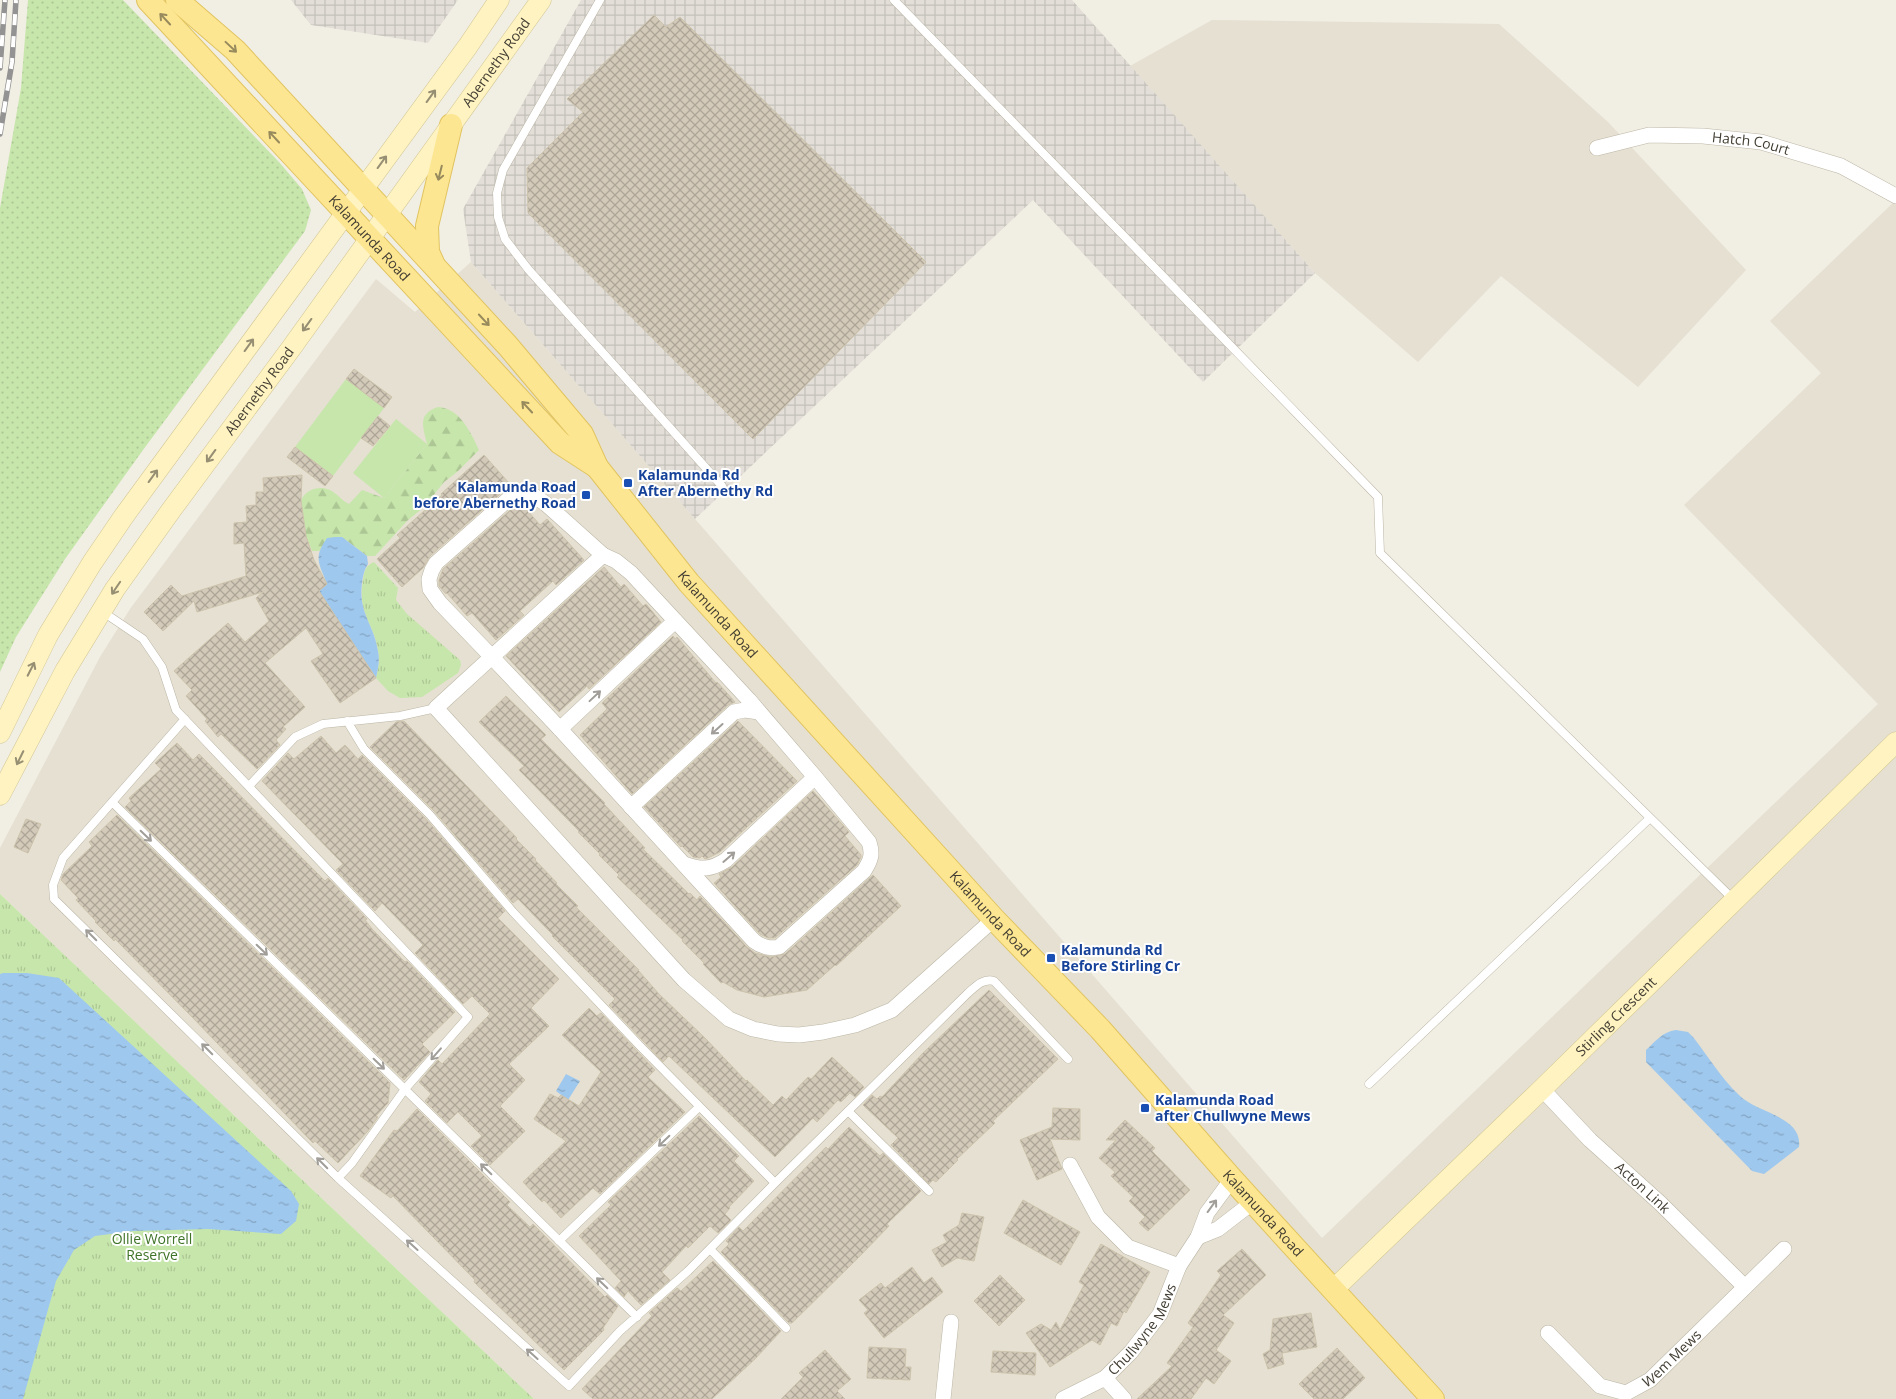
<svg xmlns="http://www.w3.org/2000/svg" width="1896" height="1399" font-family="'Open Sans',sans-serif">
	<defs>
		<pattern id="industrial-grid" width="8" height="8" patternUnits="userSpaceOnUse" patternTransform="scale(1.25)"><rect width="8" height="8" fill="#e3dfd8"/><path d="M0 4h8M4 0v8" fill="none" stroke="#c4c0ba"/></pattern>
		<pattern id="grass-dots" width="8" height="8" patternUnits="userSpaceOnUse" patternTransform="scale(1.25)"><rect width="8" height="8" fill="#c7e6ac"/><path d="M2 2h.1M6 6h.1" fill="none" stroke="#acc694" stroke-width="1.8" stroke-linecap="round"/></pattern>
		<pattern id="forest-firs" width="22" height="20" patternUnits="userSpaceOnUse" patternTransform="scale(1.25)"><rect width="22" height="20" fill="#c7e6ac"/><path d="M5 1l3.5 6h-7zM16 11l3.5 6h-7z" fill="#acc694"/></pattern>
		<pattern id="park-tufts" width="24" height="20" patternUnits="userSpaceOnUse" patternTransform="scale(1.25)"><rect width="24" height="20" fill="#c7e6ac"/><path d="M3 7l-1-3M5 7V3M7 7l1-3M15 17l-1-3M17 17v-4M19 17l1-3" fill="none" stroke="#acc694"/></pattern>
		<pattern id="water-ripples" width="26" height="14" patternUnits="userSpaceOnUse" patternTransform="scale(1.25)"><rect width="26" height="14" fill="#9fc8ee"/><path d="M2 4q2-2 4 0t4 0M15 11q2-2 4 0t4 0" fill="none" stroke="#83a4c1"/></pattern>
		<pattern id="building-cross-hatch" width="8" height="8" patternUnits="userSpaceOnUse" patternTransform="scale(1.25)"><rect width="8" height="8" fill="#d3cab9"/><path d="M0 0l8 8M0 8l8-8" fill="none" stroke="#ada597"/></pattern>
	</defs>
	<rect width="100%" height="100%" fill="#f1eee3"/>
	<path fill="#e5e0d1" d="M1212,20L1499,24L1608,122L1746,270L1638,387L1501,276L1418,362L1315,273L1130,66Z
		M1896,200V1399H534L0,894V848L100,657L130,609L376,279L415,312L471,262L1322,1238L1878,704L1684,505L1821,373L1770,321Z"/>
	<path fill="url(#industrial-grid)" d="M291,0H458L428,43L311,25Z
		M581,0H1072L1315,273L1203,382L1033,200L695,519L471,262L463,209Z"/>
	<path fill="url(#grass-dots)" d="M28,0H123L279,162L302,189L311,210L305,231L143,450L65,559L16,637L0,672V208L21,88Z"/>
	<path fill="url(#forest-firs)" d="M438,407C460,408 471,433 479,450L457,472L444,482L424,507L407,521L375,556H367L342,537H335L319,551H312L306,536L301,500C308,487 324,484 336,494C341,498 343,501 349,504L362,490L384,498L427,444C423,427 417,414 438,407Z"/>
	<path fill="url(#park-tufts)" d="M374,562L398,588L396,600L407,614L460,660L461,665L458,673L422,697L400,698L388,691L376,678C378,669 380,660 378,651C374,622 357,615 363,580C364,571 365,566 374,562Z
		M0,894L534,1399H0Z"/>
	<path fill="#c7e6ac" d="M346,379L384,408L333,476L295,447Z
		M396,419L427,444L384,498L353,473Z"/>
	<path fill="url(#water-ripples)" d="M335,537H342L367,556L368,564C364,570 363,576 362,583C358,613 374,624 378,651C380,660 378,669 376,678L319,591L327,584C319,563 313,558 327,538Z
		M3,973H27L59,978L291,1191L299,1204L296,1221L281,1234L208,1229L133,1231L95,1236L74,1250L56,1281L23,1399H0V974Z
		M1676,1030L1688,1032L1693,1037C1708,1056 1721,1078 1739,1095C1756,1113 1803,1116 1799,1147L1764,1174L1752,1171L1646,1062V1050C1656,1041 1662,1032 1676,1030Z
		M566,1074L580,1081L568,1100L556,1091Z"/>
	<path fill="url(#building-cross-hatch)" stroke="#cdc3ac" d="M654,15L666,27L680,17L926,262L753,439L528,213L527,168L583,112L567,99Z
		M354,369L392,397L384,408L346,379Z
		M378,416L390,426L373,446L361,438Z
		M295,447L333,476L325,486L287,457Z
		M484,455L509,483L506,486L507,488L430,556L423,568L402,587L377,559L400,538L397,535L442,495L441,494Z
		M302,475L301,500L306,536L314,560L327,584L319,591L376,678L340,703L311,661L323,654L306,628L265,663L305,707L283,727L286,729L276,740L280,745L257,769L221,734L218,737L205,721L207,719L186,696L192,690L174,671L228,623L245,642L269,621L256,598L263,592L197,612L194,601L163,631L144,612L171,585L182,596L246,576L244,543L234,544V523L247,522L246,506L256,505V492H264L263,478Z
		M521,503L540,525L547,519L584,560L556,585L553,581L520,611L524,615L496,640L472,613L467,616L447,593L446,594L439,586V580L443,569L517,504Z
		M604,567L621,587L624,584L643,606L646,604L661,622L589,689L587,686L559,712L506,656Z
		M673,636L675,639L677,637L716,683L717,682L735,702L728,705L632,794L580,735L607,709L602,703Z
		M506,696L546,735L541,739L605,803L604,804L645,848L643,849L689,894L690,893L697,900L700,896L747,947L755,953L771,957L785,954L873,875L901,906L836,966L835,965L807,990L764,997L737,990L723,982L721,983L703,964L704,963L682,941L683,940L617,877L619,875L599,855L600,854L578,832L579,831L519,770L524,766L479,722Z
		M404,721L517,838L516,839L536,859L535,860L557,883L556,884L578,906L576,907L639,970H638L659,994L705,1038L746,1081L747,1080L773,1105L782,1096L786,1100L808,1077L811,1079L832,1057L864,1087L855,1097L850,1093L841,1102L838,1100L817,1122L813,1118L775,1157L669,1056L663,1062L609,1005L615,999L552,936L553,935L518,899L513,903L434,811L370,747L396,722Z
		M738,721L797,781L720,852L708,858L705,859L702,856L700,858L693,857L682,846L681,847L644,807Z
		M321,736L336,753L345,745L358,759L362,755L426,819L505,911L498,918L559,979L531,1008L549,1026L509,1064L525,1080L500,1106L525,1131L490,1165L471,1146L482,1136L458,1112L447,1123L425,1101L431,1094L419,1082L438,1060L442,1064L490,1014L472,996L463,1004L415,953L423,945L382,903L375,911L336,870L343,864L262,781L288,753L294,759Z
		M177,743L193,760L199,754L325,881L328,878L367,919L365,920L373,930L405,962L407,961L455,1012L422,1044L430,1052L404,1080L125,807L131,801L129,798L161,769L155,763Z
		M813,791L849,832L845,836L861,855V857L857,865L775,938H768L760,934L714,883L721,877L719,874L732,867Z
		M117,815L390,1083L388,1103L376,1116L378,1117L368,1131L338,1163L315,1141L313,1143L193,1018L115,939L114,941L95,922L96,921L76,900L78,898L61,880L63,874L92,846L89,842Z
		M26,819L41,824L28,853L14,847Z
		M989,990L1058,1059L993,1121L995,1123L957,1159L958,1160L936,1182L933,1180L929,1184L891,1145L898,1138L863,1105L872,1095L877,1099L880,1096L882,1097L923,1053Z
		M589,1008L597,1016L601,1013L655,1070L648,1077L685,1112L600,1194L593,1188L561,1218L544,1200L542,1202L523,1182L566,1141L534,1119L550,1094L558,1098L561,1095L579,1106L601,1072L562,1035Z
		M1053,1108L1080,1109V1140L1050,1139L1062,1169L1037,1180L1020,1140L1052,1127Z
		M417,1109L510,1202L507,1205L530,1227L533,1224L605,1297L607,1295L618,1306L603,1328L604,1330L564,1370L474,1282L475,1280L393,1196L391,1198L360,1176L394,1130L397,1131Z
		M699,1116L739,1156L734,1161L754,1181L729,1207L730,1208L725,1214L731,1220L718,1233L710,1226L688,1248L686,1246L662,1272L670,1280L641,1305L628,1291L624,1297L615,1288L621,1281L579,1236L611,1205L608,1202Z
		M1125,1120L1155,1148L1152,1151L1190,1190L1148,1231L1139,1223L1145,1217L1129,1201L1133,1197L1111,1176L1115,1172L1099,1158L1116,1140H1106Z
		M849,1127L880,1156L883,1153L921,1191L887,1224L889,1226L857,1259L792,1323H789L721,1252L729,1244L726,1241L739,1227L743,1231L826,1147L828,1149Z
		M1023,1200L1080,1232L1061,1265L1004,1233Z
		M962,1213L984,1217L974,1261L957,1258L942,1267L932,1250L947,1242L943,1235L959,1225Z
		M1101,1244L1150,1272L1126,1313L1124,1311L1117,1326L1111,1323L1100,1345L1092,1340L1050,1367L1026,1333L1041,1324L1051,1330L1056,1322L1060,1330L1084,1285L1079,1282Z
		M1242,1249L1266,1275L1223,1315L1234,1323L1216,1350L1231,1361L1214,1384L1206,1378L1191,1399H1137L1172,1366L1167,1363L1193,1327L1188,1323L1221,1275L1217,1271Z
		M713,1261L781,1331L755,1359L712,1399H593L582,1389L652,1316L649,1313L677,1288L681,1291Z
		M912,1267L924,1283L932,1277L943,1292L884,1338L864,1313L868,1310L859,1300L881,1283L885,1288Z
		M1000,1275L1025,1300L999,1326L974,1301Z
		M1311,1313L1317,1347L1282,1353L1284,1364L1268,1369L1263,1354L1270,1350L1273,1319Z
		M869,1347L906,1349L905,1367H911L910,1380L867,1378Z
		M1337,1348L1365,1378L1343,1399H1314L1299,1384Z
		M825,1350L851,1379L837,1391L845,1399H781L803,1377L799,1373Z
		M993,1351L1036,1353L1035,1375L991,1372Z"/>
	<g fill="none" stroke-linecap="round" stroke-linejoin="round">
		<defs>
			<path id="lane" d="M600,0L503,170L497,193L498,217L505,239L528,269L722,486
				M894,0L1378,497L1380,553L1734,900
				M103,612L143,639L162,667L176,710L468,1017L405,1089L352,1163L338,1178L54,899L53,885L63,858L185,719
				M249,786L295,737L323,724L400,716L436,708
				M112,802L637,1317
				M1369,1084L1650,818
				M848,1111L929,1191
				M338,1178L569,1386L620,1331L688,1271L775,1183L639,1045L513,912L430,815L364,749L347,721
				M775,1183L968,993C976,986 983,978 994,981L1068,1059
				M559,1241L699,1107
				M710,1249L786,1328"/>
			<g id="street">
				<path id="s1" d="M1597,148L1649,135L1703,136L1761,142L1841,166L1896,196"/>
				<path d="M525,493L536,497L546,504L603,555L616,561L631,573L749,700L815,777L869,842C873,854 871,860 864,871L779,947C769,949 762,947 754,941L560,729L491,656L440,603L430,589L429,579L432,570L436,563L513,495Z"/>
				<path d="M603,555L436,708L684,980L729,1019L753,1029L778,1034L799,1035L823,1032L855,1025L892,1010L994,919"/>
				<path d="M560,729L675,621"/>
				<path d="M631,807L734,712L745,710L759,712"/>
				<path d="M684,864C701,870 711,870 726,860L815,777"/>
				<path id="s2" d="M1542,1089L1590,1140L1660,1203L1745,1287"/>
				<path d="M1070,1165L1098,1217L1128,1247L1179,1266"/>
				<path d="M1198,1237L1218,1229L1253,1202"/>
				<path id="s3" d="M1548,1333L1600,1386L1626,1393L1650,1380L1784,1249"/>
				<path d="M1105,1378L1124,1399"/>
				<path d="M943,1399L951,1322"/>
				<path id="s4" d="M1063,1399L1105,1378L1131,1352L1160,1314L1179,1266L1198,1237L1207,1213L1232,1179"/>
			</g>
			<g id="secondary">
				<path d="M0,733L48,635L92,563L124,516L468,46L499,0"/>
				<path id="s5" d="M0,795L65,671L115,589L172,509L292,347L541,0"/>
				<path id="s6" d="M1334,1289L1542,1089L1896,742"/>
			</g>
			<g id="primary">
				<path id="s7" d="M148,0L560,443L597,467"/>
				<path id="s8" d="M177,0L235,50L508,346L582,434L597,467L689,583L994,919L1100,1029L1232,1179L1433,1399"/>
				<path d="M433,263L428,252L427,226L451,125"/>
			</g>
		</defs>
		<use href="#lane" stroke="#bcb6a6" stroke-width="9"/>
		<use href="#street" stroke="#bcb6a6" stroke-width="16"/>
		<use href="#secondary" stroke="#d1c593" stroke-width="21"/>
		<use href="#primary" stroke="#e1c461" stroke-width="24"/>
		<use href="#lane" stroke="#fff" stroke-width="8"/>
		<use href="#street" stroke="#fff" stroke-width="15"/>
		<use href="#secondary" stroke="#fef3c1" stroke-width="20"/>
		<use href="#primary" stroke="#fde691" stroke-width="22"/>
		<defs>
			<path id="rail" d="M0,68L5,0
				M0,134L12,62L16,0"/>
		</defs>
		<use href="#rail" stroke="#939393" stroke-width="5.5"/>
		<use href="#rail" stroke="#fff" stroke-width="4" stroke-dasharray="11" stroke-linecap="butt"/>
	</g>
	<defs><path id="oneway-shaft" d="M-6 0H5M1.5-3L5.5 0L1.5 3" fill="none" stroke-width="1.6" stroke-linecap="round" stroke-linejoin="round" transform="scale(1.25)"/></defs>
	<g stroke="#978a5d">
		<use href="#oneway-shaft" transform="translate(165 19) rotate(-133)"/>
		<use href="#oneway-shaft" transform="translate(231 47) rotate(43)"/>
		<use href="#oneway-shaft" transform="translate(274 137) rotate(-133)"/>
		<use href="#oneway-shaft" transform="translate(440 173) rotate(104)"/>
		<use href="#oneway-shaft" transform="translate(484 320) rotate(47)"/>
		<use href="#oneway-shaft" transform="translate(527 407) rotate(-133)"/>
	</g>
	<g stroke="#978f73">
		<use href="#oneway-shaft" transform="translate(431 96) rotate(-54)"/>
		<use href="#oneway-shaft" transform="translate(382 162) rotate(-54)"/>
		<use href="#oneway-shaft" transform="translate(307 325) rotate(126)"/>
		<use href="#oneway-shaft" transform="translate(249 345) rotate(-54)"/>
		<use href="#oneway-shaft" transform="translate(211 456) rotate(126)"/>
		<use href="#oneway-shaft" transform="translate(153 476) rotate(-54)"/>
		<use href="#oneway-shaft" transform="translate(116 588) rotate(124)"/>
		<use href="#oneway-shaft" transform="translate(31 669) rotate(-63)"/>
		<use href="#oneway-shaft" transform="translate(20 758) rotate(116)"/>
	</g>
	<g stroke="#a19e99">
		<use href="#oneway-shaft" transform="translate(595 696) rotate(-43)"/>
		<use href="#oneway-shaft" transform="translate(717 729) rotate(138)"/>
		<use href="#oneway-shaft" transform="translate(146 836) rotate(44)"/>
		<use href="#oneway-shaft" transform="translate(729 857) rotate(-41)"/>
		<use href="#oneway-shaft" transform="translate(91 935) rotate(-135)"/>
		<use href="#oneway-shaft" transform="translate(262 950) rotate(44)"/>
		<use href="#oneway-shaft" transform="translate(207 1049) rotate(-135)"/>
		<use href="#oneway-shaft" transform="translate(436 1054) rotate(131)"/>
		<use href="#oneway-shaft" transform="translate(379 1064) rotate(44)"/>
		<use href="#oneway-shaft" transform="translate(664 1141) rotate(136)"/>
		<use href="#oneway-shaft" transform="translate(322 1163) rotate(-135)"/>
		<use href="#oneway-shaft" transform="translate(486 1169) rotate(-136)"/>
		<use href="#oneway-shaft" transform="translate(1212 1206) rotate(-54)"/>
		<use href="#oneway-shaft" transform="translate(412 1245) rotate(-138)"/>
		<use href="#oneway-shaft" transform="translate(602 1283) rotate(-136)"/>
		<use href="#oneway-shaft" transform="translate(532 1354) rotate(-138)"/>
	</g>
	<g fill="#1a4fb4" stroke="#fff" stroke-width="2">
		<rect x="623" y="478" width="10" height="10" rx="2.5"/>
		<rect x="581" y="490" width="10" height="10" rx="2.5"/>
		<rect x="1046" y="953" width="10" height="10" rx="2.5"/>
		<rect x="1140" y="1103" width="10" height="10" rx="2.5"/>
	</g>
	<g text-anchor="middle" stroke-width="4" stroke-linejoin="round" paint-order="stroke">
		<g font-size="14" fill="#433e33" stroke="#fff">
			<text dy="5" stroke="none"><textPath href="#s5" startOffset="886">Abernethy Road</textPath></text>
			<text dy="5" stroke="none"><textPath href="#s1" startOffset="156">Hatch Court</textPath></text>
			<text dy="5" stroke="none"><textPath href="#s7" startOffset="325">Kalamunda Road</textPath></text>
			<text dy="5" stroke="none"><textPath href="#s5" startOffset="481">Abernethy Road</textPath></text>
			<text dy="5" stroke="none"><textPath href="#s8" startOffset="821">Kalamunda Road</textPath></text>
			<text dy="5" stroke="none"><textPath href="#s8" startOffset="1226">Kalamunda Road</textPath></text>
			<text dy="5" stroke="none"><textPath href="#s6" startOffset="392">Stirling Crescent</textPath></text>
			<text dy="5" stroke="none"><textPath href="#s2" startOffset="141">Acton Link</textPath></text>
			<text dy="5" stroke="none"><textPath href="#s8" startOffset="1631">Kalamunda Road</textPath></text>
			<text dy="5" stroke="none"><textPath href="#s4" startOffset="109">Chullwyne Mews</textPath></text>
			<text dy="5" stroke="none"><textPath href="#s3" startOffset="159">Wem Mews</textPath></text>
		</g>
		<g font-size="14" font-weight="bold" fill="#164399" stroke="#fff" text-anchor="start">
			<text x="638" y="480">Kalamunda Rd<tspan x="638" dy="16">After Abernethy Rd</tspan></text>
			<text x="576" y="492" text-anchor="end">Kalamunda Road<tspan x="576" dy="16">before Abernethy Road</tspan></text>
			<text x="1061" y="955">Kalamunda Rd<tspan x="1061" dy="16">Before Stirling Cr</tspan></text>
			<text x="1155" y="1105">Kalamunda Road<tspan x="1155" dy="16">after Chullwyne Mews</tspan></text>
		</g>
		<g font-size="14" fill="#3f7328" stroke="#fff">
			<text x="152" y="1244">Ollie Worrell<tspan x="152" dy="16">Reserve</tspan></text>
		</g>
	</g>
</svg>
